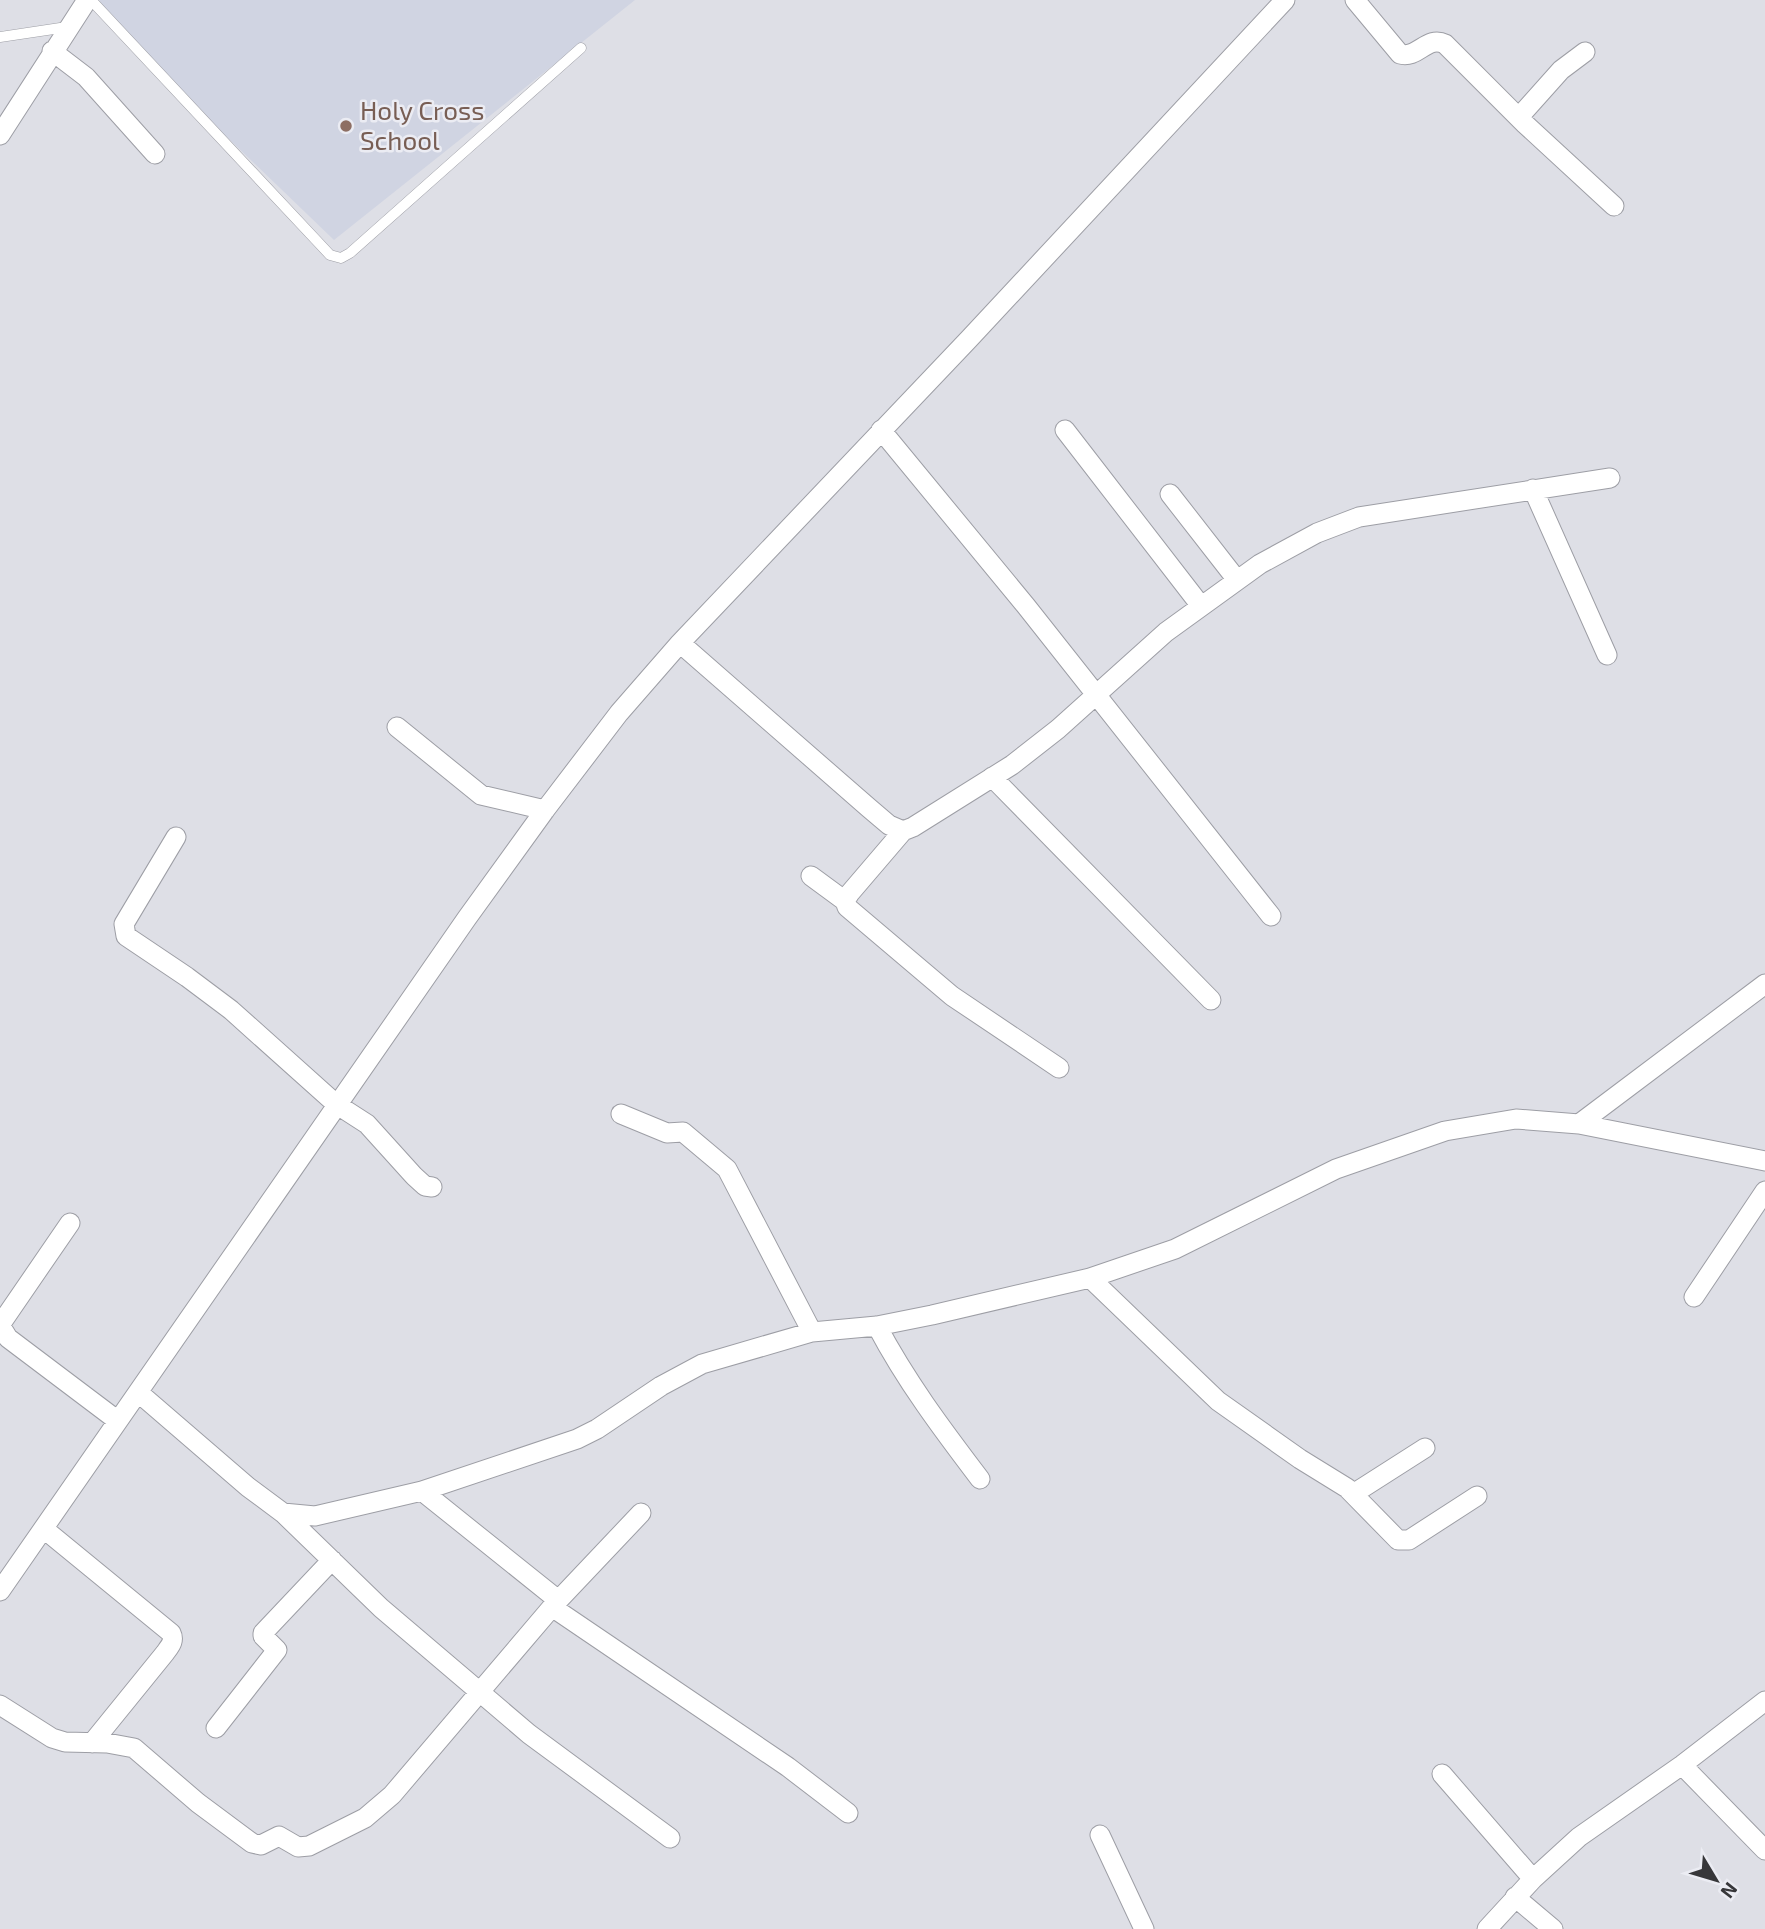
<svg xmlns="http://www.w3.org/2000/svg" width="1765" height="1929" font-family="'Exo 2',sans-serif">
	<rect width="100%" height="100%" fill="#dedfe6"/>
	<path fill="#d0d4e2" d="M100,0H635L334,240L98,13Z"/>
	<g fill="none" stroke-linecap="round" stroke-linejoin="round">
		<defs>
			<path id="lane" d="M91,0L316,240L330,255L341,258L350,253L581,48
				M0,37L67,27"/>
			<path id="street" d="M1355,0L1400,54C1418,59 1427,35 1445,44L1525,124L1614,206
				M52,51L86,77L155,154
				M1519,117L1561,70L1585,52
				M0,135L87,0
				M881,430L1026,606L1271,916
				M1065,430L1201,606
				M1533,489L1607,655
				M1170,494L1237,580
				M680,643L869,808L889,825L903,831L913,827L1012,765L1058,729L1166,632L1260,564L1317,533L1359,517L1610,478
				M397,727L481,795L545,810
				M992,777L1211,1000
				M903,831L850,893L845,901L847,907L952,996L1059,1068
				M176,837L124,924L126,936L187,977L231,1010L336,1104L367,1124L414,1176L425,1186L432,1187
				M811,876L845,901
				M621,1114L667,1133L683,1132L727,1169L812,1332
				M1579,1124L1765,984
				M70,1223L0,1325L8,1338L118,1421
				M1090,1278L1218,1401L1300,1459L1347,1488L1398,1540H1409L1477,1496
				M1694,1297L1765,1191
				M877,1326C906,1381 942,1429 980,1479
				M139,1393L248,1487L283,1513L315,1516L422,1491L577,1439L597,1429L661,1386L702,1364L812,1332L877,1326L932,1315L1090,1278L1175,1249L1336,1169L1445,1131L1516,1119L1579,1124L1765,1161
				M422,1491L558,1600
				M1353,1494L1425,1448
				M283,1513L381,1608L529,1734L670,1838
				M44,1529L171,1633C175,1641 170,1646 165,1653L92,1743
				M0,1591L467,918L545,810L619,713L680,643L969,339L1285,0
				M552,1607L788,1767L848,1813
				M0,1705L52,1738L65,1742L107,1743L134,1748L198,1803L252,1843L261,1845L279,1836L298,1847L309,1846L365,1818L392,1795L552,1607L641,1513
				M216,1728L277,1650L263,1636V1633L332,1560
				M1682,1765L1765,1850
				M1442,1774L1533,1879
				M1100,1835L1144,1929
				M1515,1897L1553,1929
				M1487,1929L1533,1879L1579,1837L1682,1765L1765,1701"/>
		</defs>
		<use href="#lane" stroke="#9d9ea5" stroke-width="11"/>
		<use href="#street" stroke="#9d9ea5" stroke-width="21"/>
		<use href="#lane" stroke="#fff" stroke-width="10"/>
		<use href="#street" stroke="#fff" stroke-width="19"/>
	</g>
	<circle fill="#8d6e63" stroke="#ebecf3" stroke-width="2.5" cx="346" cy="126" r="7"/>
	<g text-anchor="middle" stroke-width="5" stroke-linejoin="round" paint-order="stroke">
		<g font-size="26" fill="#785e54" stroke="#ebecf3" text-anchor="start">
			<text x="360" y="120">Holy Cross<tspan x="360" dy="30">School</tspan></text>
		</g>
	</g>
	<g transform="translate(1716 1880) rotate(128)" stroke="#ebecf3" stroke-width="5" paint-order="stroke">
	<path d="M0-5L12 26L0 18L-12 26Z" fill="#37373a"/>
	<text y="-10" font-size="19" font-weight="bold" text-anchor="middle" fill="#37373a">N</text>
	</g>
</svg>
